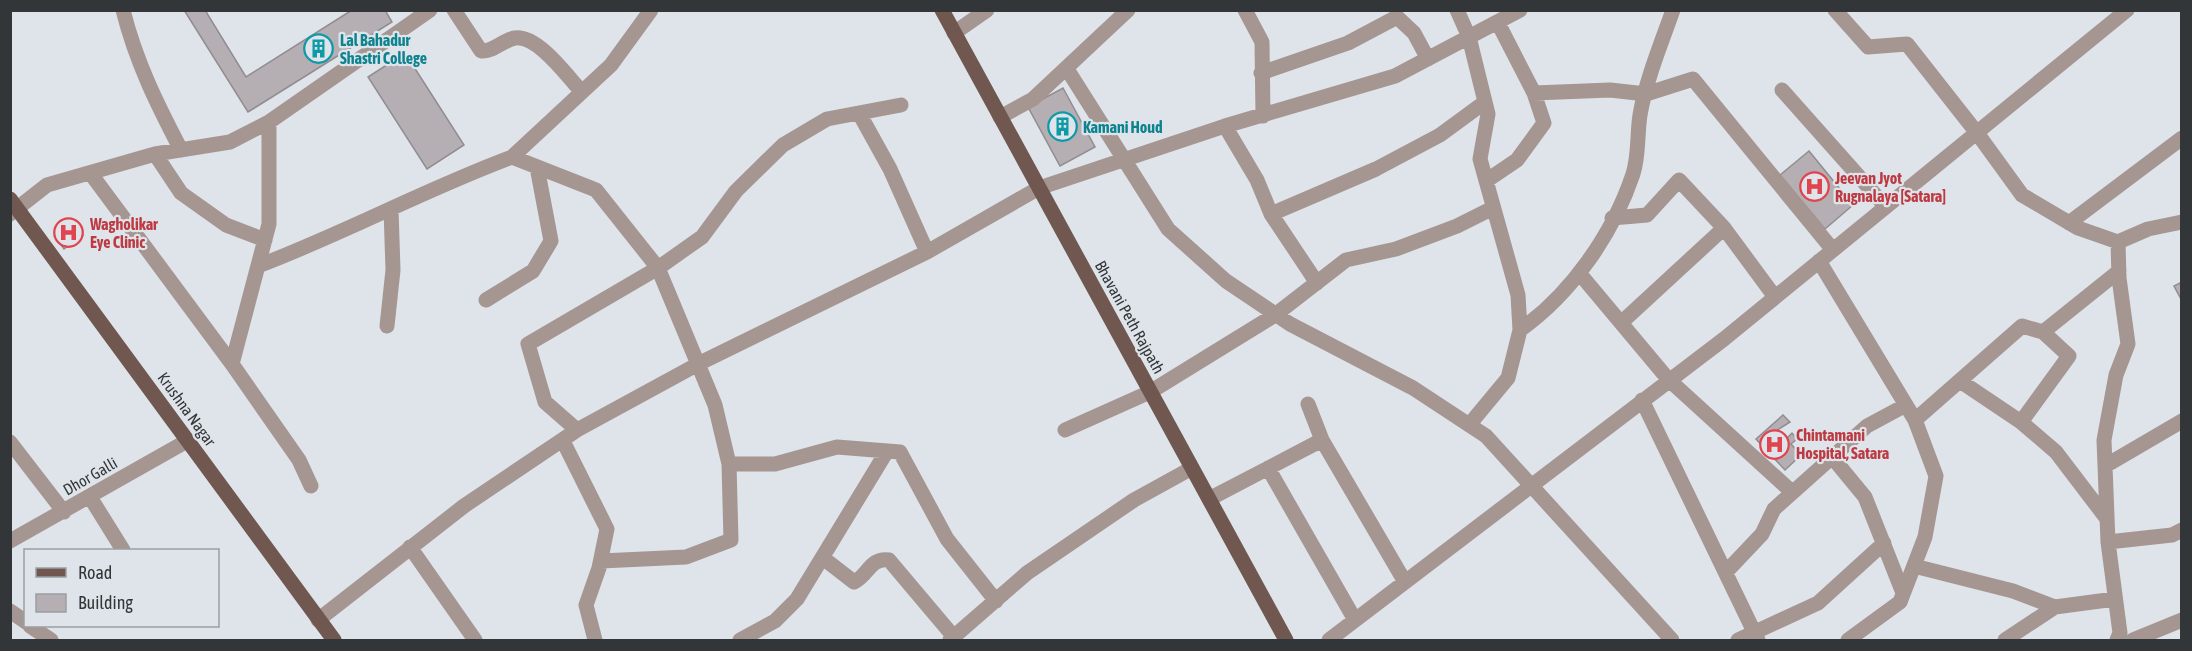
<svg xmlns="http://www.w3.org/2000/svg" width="2192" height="651" font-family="'Asap Condensed',sans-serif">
	<rect width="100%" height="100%" fill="#dee4e9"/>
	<path fill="#b5afb3" stroke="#918c90" stroke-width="1.5" d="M184,10H205L246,77L352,10H385L392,22L248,112Z
		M405,53L464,145L427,169L368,77Z
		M1063,88L1095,147L1060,166L1028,107Z
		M1809,151L1853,205L1825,229L1780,175Z
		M75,223L83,235L64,249L56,238Z
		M2182,282V301L2174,286Z
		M1783,415L1790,422L1776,431L1785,440L1792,433L1797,439L1791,444L1801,455L1785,470L1756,439Z"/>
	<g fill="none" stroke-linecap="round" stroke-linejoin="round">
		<path stroke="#a59692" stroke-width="15" d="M123,10C136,62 157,104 181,150
			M454,10L481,51C493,52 503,40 515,38C538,35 567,76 582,92
			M1245,10L1262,42L1263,116
			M1457,10L1469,37L1488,114L1480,159L1518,295L1520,330L1508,378L1469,425
			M1835,10L1868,47L1907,44L1977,133L2022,195L2078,228L2118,242
			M954,33L987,10
			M1067,69L1168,229L1226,281L1290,324L1413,388L1486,436L1672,640
			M1261,73L1348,43L1397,17L1414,33L1428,59
			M1782,90L1886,207
			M1534,93L1610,90L1646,94L1693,79L1833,250
			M859,113L890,169L927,252
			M1000,117L1033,99L1128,10
			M1225,126L1257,180L1271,214L1317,283
			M155,154L181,193L226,225L265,240
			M512,157L611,65L651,10
			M91,174L232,364L299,460L311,486
			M1486,181L1517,160L1544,123L1534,93L1498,23
			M10,214L47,185L155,154L230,142L269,122
			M1271,214L1376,169L1440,135L1485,102
			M1612,218L1647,215L1679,180L1724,228L1775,297
			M2069,223L2182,138
			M1819,261L1915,420L1936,476L1925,537L1900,602L1848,640
			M258,266C345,233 426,189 512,157L596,190L658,268L715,405L729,464L731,540L686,557L601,561
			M1580,274L1668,379L1792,492
			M486,300L533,271L551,241L537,167
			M1622,322L1724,228
			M387,326L393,270L391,209
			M1520,330C1571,294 1613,234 1633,174C1639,156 1637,134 1640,115C1646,80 1661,44 1673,10
			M232,364L269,224V122L430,10
			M1960,381L2021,422L2056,452L2107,519
			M1642,400L1758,640
			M1308,404L1322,440L1405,582
			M1915,420L2022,326L2043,332L2119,271
			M2021,422L2069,356L2043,332
			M577,430L545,402L528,344L658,268L702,237L736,191L783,145L827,119L901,105
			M1065,430L1150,392L1275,315L1346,260L1396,249L1457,226L1493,208
			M563,441L607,529L599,568L586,605L595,640
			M10,442L64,512
			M1832,457L1865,497L1903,593
			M729,464H775L837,447L900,452L947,539L996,601
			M2105,466L2182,421
			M1268,468L1355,620
			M90,497L123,550
			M1209,499L1322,440
			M10,541L187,441
			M2108,542L2172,535L2182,530
			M410,547L475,640
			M823,558L854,582C868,576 870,557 889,560L954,637
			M1914,566L2013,591L2055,607
			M1726,572L1762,534L1774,509L1867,426L1906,405
			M10,611L26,622
			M318,620L464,506L577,430L700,363L927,252L1039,188L1225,126L1395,76L1520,10
			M30,626L51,640
			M740,640L775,621L797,599L887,451
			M950,640L1027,573L1134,500L1192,468
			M1329,640L1724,339L2127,10
			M1738,640L1818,603L1884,543
			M2005,640L2055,607L2115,599
			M2117,640L2120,633L2108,542L2104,440L2116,375L2128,344L2119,278L2118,242L2148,229L2182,222
			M2133,640L2182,620"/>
		<path stroke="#705750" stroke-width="15" d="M942,10L1286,640
			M10,199L334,640"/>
	</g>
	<defs>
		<symbol id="building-ring" viewBox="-11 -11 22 22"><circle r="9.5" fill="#dee4e9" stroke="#0f9aa8" stroke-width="1.5"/><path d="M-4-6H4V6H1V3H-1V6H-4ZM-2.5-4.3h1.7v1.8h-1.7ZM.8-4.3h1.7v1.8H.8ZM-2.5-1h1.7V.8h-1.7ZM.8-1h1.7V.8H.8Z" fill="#0f9aa8"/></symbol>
		<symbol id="hospital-ring" viewBox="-11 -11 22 22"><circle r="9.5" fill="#dee4e9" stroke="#e0444e" stroke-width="1.5"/><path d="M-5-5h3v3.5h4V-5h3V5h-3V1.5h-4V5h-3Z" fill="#e0444e"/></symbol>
	</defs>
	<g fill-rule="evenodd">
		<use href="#building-ring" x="302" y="32" width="33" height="33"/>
		<use href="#building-ring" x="1046" y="110" width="33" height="33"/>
		<use href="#hospital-ring" x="1798" y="170" width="33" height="33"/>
		<use href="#hospital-ring" x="52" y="216" width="33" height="33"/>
		<use href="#hospital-ring" x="1758" y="428" width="33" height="33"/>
	</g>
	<g text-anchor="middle" stroke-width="4.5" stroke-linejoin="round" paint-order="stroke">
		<g font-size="16" font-weight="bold" fill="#0d838f" stroke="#dee4e9" text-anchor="start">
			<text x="340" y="46">Lal Bahadur<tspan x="340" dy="18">Shastri College</tspan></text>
			<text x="1083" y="133">Kamani Houd</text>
		</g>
		<g font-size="16" font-weight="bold" fill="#be3a42" stroke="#dee4e9" text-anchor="start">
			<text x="1835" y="184">Jeevan Jyot<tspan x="1835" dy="18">Rugnalaya [Satara]</tspan></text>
			<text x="90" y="230">Wagholikar<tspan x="90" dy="18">Eye Clinic</tspan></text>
			<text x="1796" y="441">Chintamani<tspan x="1796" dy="18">Hospital, Satara</tspan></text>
		</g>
		<g font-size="16" fill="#333638" stroke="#dee4e9">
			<text transform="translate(1130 317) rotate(61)" y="6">Bhavani Peth Rajpath</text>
			<text transform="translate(187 409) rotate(54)" y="6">Krushna Nagar</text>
			<text transform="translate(90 476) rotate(-30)" y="6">Dhor Galli</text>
		</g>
	</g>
	<rect width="2192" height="651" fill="none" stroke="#333638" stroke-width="24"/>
	<rect x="24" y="549" width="195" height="78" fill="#dee4e9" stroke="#9a9ea2" stroke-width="1.5"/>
	<rect x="36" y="568" width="30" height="9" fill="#705750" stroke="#9a9ea2" stroke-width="1.5"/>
	<text x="78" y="579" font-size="18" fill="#333638">Road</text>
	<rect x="36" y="594" width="30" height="18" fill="#b5afb3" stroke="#9a9ea2" stroke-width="1.5"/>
	<text x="78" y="609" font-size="18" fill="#333638">Building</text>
</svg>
